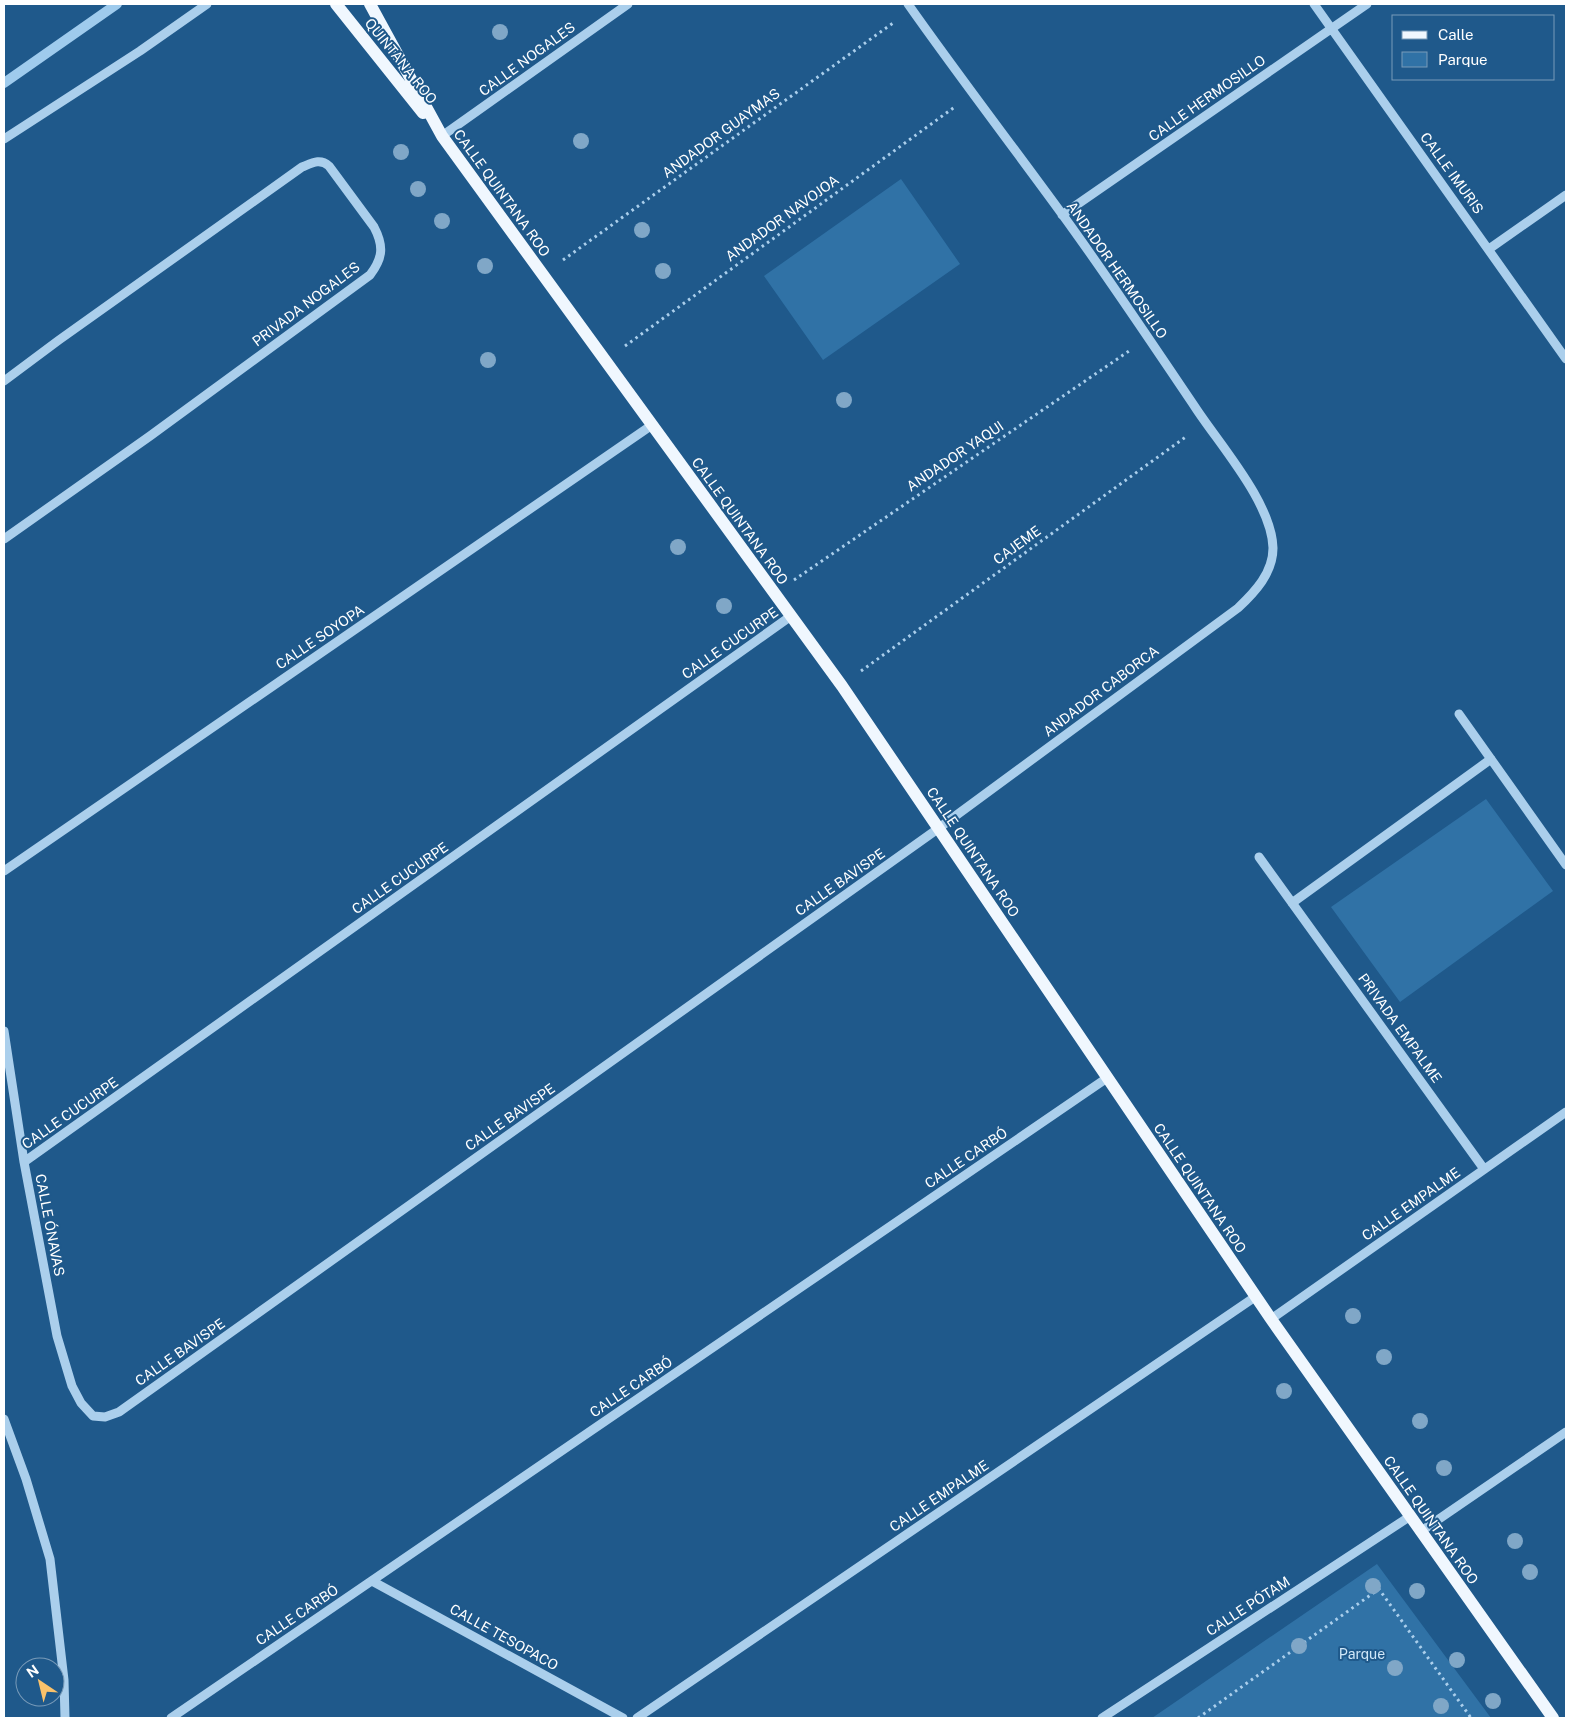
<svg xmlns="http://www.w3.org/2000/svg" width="1570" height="1722" font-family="'Public Sans',sans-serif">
	<rect width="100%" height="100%" fill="#1f598b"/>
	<path fill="#3072a6" d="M901,179L960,264L823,360L764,276Z
		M1486,799L1553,891L1400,1002L1331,907Z
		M1377,1564L1491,1718H1152Z"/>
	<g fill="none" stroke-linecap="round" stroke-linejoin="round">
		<path stroke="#9fcbed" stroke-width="10" d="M4,83L117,4"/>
		<path stroke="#abcfec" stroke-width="3" stroke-dasharray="2.5 4" stroke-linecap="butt" d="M563,260L893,23
			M625,346L956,106
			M794,580L1129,351
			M861,671L1187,436
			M1198,1718L1379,1589L1471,1718"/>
		<path stroke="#abcfec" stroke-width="9" d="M1314,4L1566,359
			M442,136L628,4
			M4,139L140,51L207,4
			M1062,215L1367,4
			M1489,249L1566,195
			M4,381L59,340L302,167C312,163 320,158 329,166L374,227C384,246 383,258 370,275L150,436L4,539
			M1459,714L1566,865
			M1259,857L1484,1169
			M4,871L652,425
			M1292,903L1491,759
			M4,1031L24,1162L57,1336L72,1386L81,1403L93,1416L105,1417L119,1412L939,828L1238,608C1255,592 1273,573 1273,548C1272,503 1219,444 1195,407C1151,342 1108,277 1062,214C1011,144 958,75 908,4
			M24,1162L791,616
			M1271,1319L1566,1112
			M4,1419L26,1479L50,1559L64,1680L65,1718
			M1420,1532L1566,1432
			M372,1581L623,1718
			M171,1718L1107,1078
			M637,1718L1255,1297
			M1102,1718L1409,1517"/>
		<path stroke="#f0f7fe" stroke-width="12" d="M336,4L423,113
			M370,4L442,136L842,686L1271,1319L1553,1718"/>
	</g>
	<g fill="#80a7c7">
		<circle cx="500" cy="32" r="8"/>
		<circle cx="581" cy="141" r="8"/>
		<circle cx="401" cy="152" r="8"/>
		<circle cx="418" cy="189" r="8"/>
		<circle cx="442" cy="221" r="8"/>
		<circle cx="642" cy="230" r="8"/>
		<circle cx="485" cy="266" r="8"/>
		<circle cx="663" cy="271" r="8"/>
		<circle cx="488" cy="360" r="8"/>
		<circle cx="844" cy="400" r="8"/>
		<circle cx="678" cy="547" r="8"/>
		<circle cx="724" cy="606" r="8"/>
		<circle cx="1353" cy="1316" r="8"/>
		<circle cx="1384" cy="1357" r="8"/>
		<circle cx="1284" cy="1391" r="8"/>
		<circle cx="1420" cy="1421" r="8"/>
		<circle cx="1444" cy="1468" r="8"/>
		<circle cx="1515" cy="1541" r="8"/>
		<circle cx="1530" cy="1572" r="8"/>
		<circle cx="1373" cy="1586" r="8"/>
		<circle cx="1417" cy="1591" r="8"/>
		<circle cx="1299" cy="1646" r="8"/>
		<circle cx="1457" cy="1660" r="8"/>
		<circle cx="1395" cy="1668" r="8"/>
		<circle cx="1493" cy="1701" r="8"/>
		<circle cx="1441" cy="1706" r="8"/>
	</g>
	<g text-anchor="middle" stroke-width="4" stroke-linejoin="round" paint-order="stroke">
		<g font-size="14" fill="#fff" stroke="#1f598b">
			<text transform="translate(527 59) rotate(-36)" y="5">CALLE NOGALES</text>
			<text transform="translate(401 61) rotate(51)" y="5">QUINTANA ROO</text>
			<text transform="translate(1207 98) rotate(-35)" y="5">CALLE HERMOSILLO</text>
			<text transform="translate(721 133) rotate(-36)" y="5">ANDADOR GUAYMAS</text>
			<text transform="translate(1452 173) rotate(54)" y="5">CALLE IMURIS</text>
			<text transform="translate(502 193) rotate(54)" y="5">CALLE QUINTANA ROO</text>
			<text transform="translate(782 218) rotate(-36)" y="5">ANDADOR NAVOJOA</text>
			<text transform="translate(1117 270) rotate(55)" y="5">ANDADOR HERMOSILLO</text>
			<text transform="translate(306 304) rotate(-37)" y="5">PRIVADA NOGALES</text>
			<text transform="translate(955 456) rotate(-34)" y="5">ANDADOR YAQUI</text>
			<text transform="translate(740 521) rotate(54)" y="5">CALLE QUINTANA ROO</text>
			<text transform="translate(1017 545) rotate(-36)" y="5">CAJEME</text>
			<text transform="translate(320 637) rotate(-34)" y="5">CALLE SOYOPA</text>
			<text transform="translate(730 643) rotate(-35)" y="5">CALLE CUCURPE</text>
			<text transform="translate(1101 691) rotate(-37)" y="5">ANDADOR CABORCA</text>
			<text transform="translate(973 852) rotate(56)" y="5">CALLE QUINTANA ROO</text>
			<text transform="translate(400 878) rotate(-35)" y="5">CALLE CUCURPE</text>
			<text transform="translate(840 882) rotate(-35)" y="5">CALLE BAVISPE</text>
			<text transform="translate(1400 1028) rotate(54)" y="5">PRIVADA EMPALME</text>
			<text transform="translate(70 1113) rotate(-35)" y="5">CALLE CUCURPE</text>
			<text transform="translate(510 1117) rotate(-35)" y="5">CALLE BAVISPE</text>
			<text transform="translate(966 1158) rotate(-34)" y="5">CALLE CARBÓ</text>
			<text transform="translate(1200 1188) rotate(56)" y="5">CALLE QUINTANA ROO</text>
			<text transform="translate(1411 1204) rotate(-35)" y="5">CALLE EMPALME</text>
			<text transform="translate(50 1225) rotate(79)" y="5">CALLE ÓNAVAS</text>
			<text transform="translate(180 1352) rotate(-35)" y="5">CALLE BAVISPE</text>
			<text transform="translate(631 1387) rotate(-34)" y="5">CALLE CARBÓ</text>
			<text transform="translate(939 1496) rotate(-34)" y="5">CALLE EMPALME</text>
			<text transform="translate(1431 1520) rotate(55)" y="5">CALLE QUINTANA ROO</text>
			<text transform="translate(1248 1606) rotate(-33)" y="5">CALLE PÓTAM</text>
			<text transform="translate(297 1615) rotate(-34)" y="5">CALLE CARBÓ</text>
			<text transform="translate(504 1637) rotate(29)" y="5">CALLE TESOPACO</text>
		</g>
		<g font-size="14" fill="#d0e7f8" stroke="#1f598b">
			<text x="1362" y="1659">Parque</text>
		</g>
	</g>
	<rect width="1570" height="1722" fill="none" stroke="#ffffff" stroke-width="10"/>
	<rect x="1392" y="15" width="162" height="65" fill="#1f598b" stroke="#799bb9"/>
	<rect x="1402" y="31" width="25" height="8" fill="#f0f7fe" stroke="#799bb9"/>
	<text x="1438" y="40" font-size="15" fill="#ffffff">Calle</text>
	<rect x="1402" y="52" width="25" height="15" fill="#3072a6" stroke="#799bb9"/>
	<text x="1438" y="65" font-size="15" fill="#ffffff">Parque</text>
	<g transform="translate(40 1682) rotate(325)"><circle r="24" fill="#1f598b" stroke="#799bb9"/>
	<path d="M0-4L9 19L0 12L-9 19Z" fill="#fac26b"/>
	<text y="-8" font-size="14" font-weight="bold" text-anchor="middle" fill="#ffffff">N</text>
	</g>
</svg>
